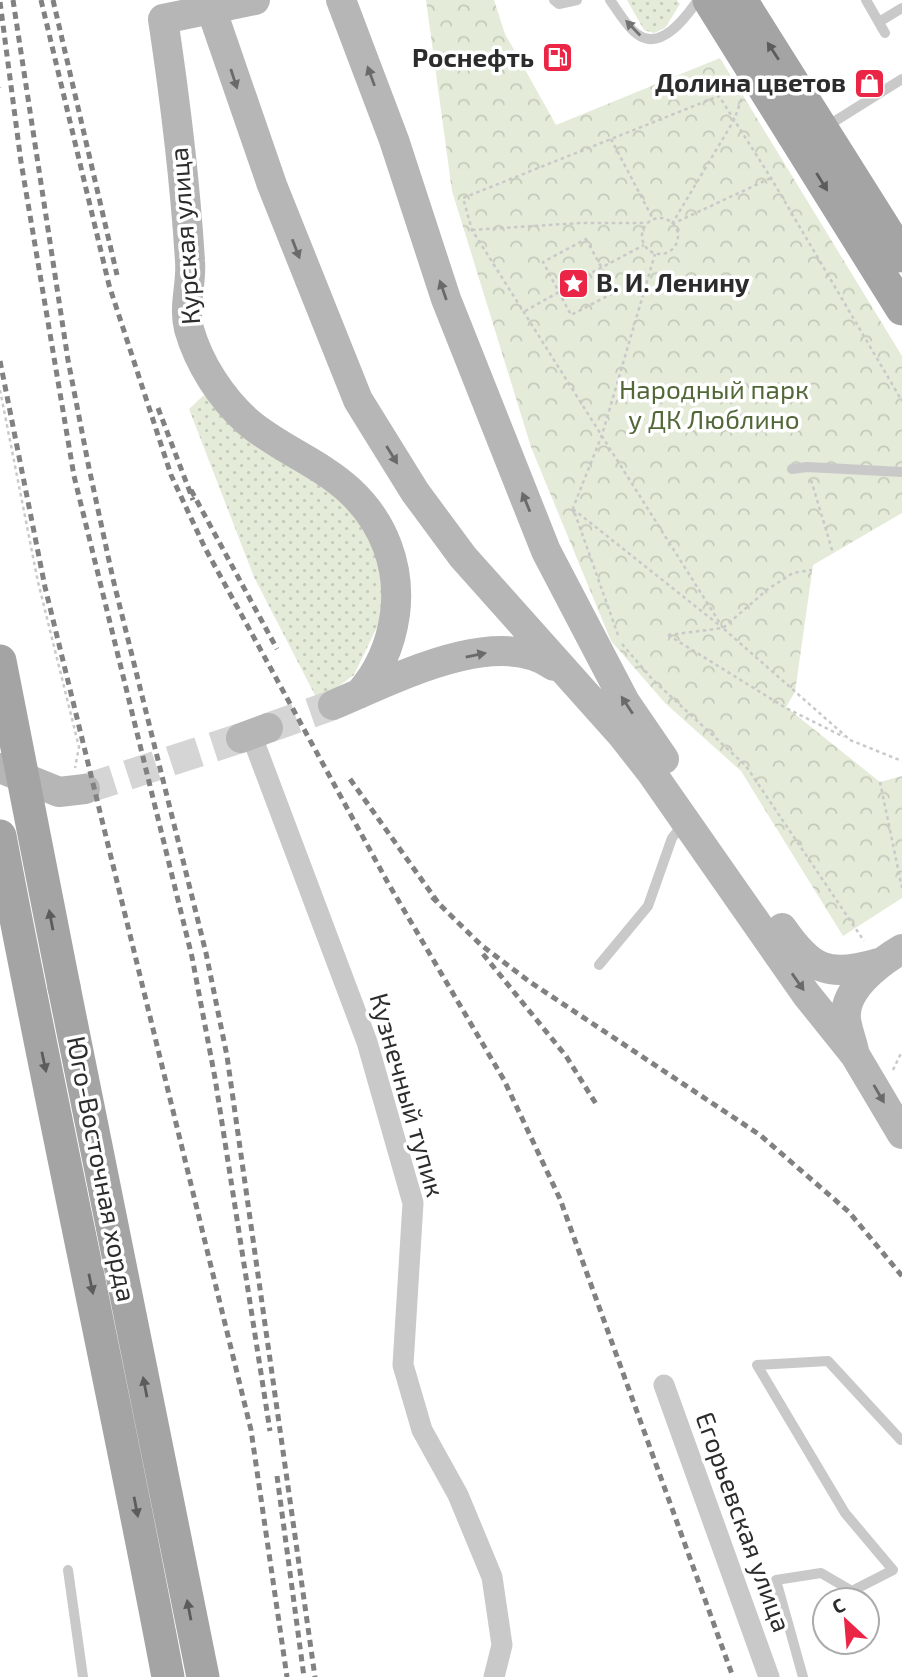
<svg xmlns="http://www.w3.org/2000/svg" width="902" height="1677" font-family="'Exo 2',sans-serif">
	<defs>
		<pattern id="grass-dots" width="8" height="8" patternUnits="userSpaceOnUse" patternTransform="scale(1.75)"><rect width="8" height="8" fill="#e4ebd8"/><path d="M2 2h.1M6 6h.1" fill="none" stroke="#c4caba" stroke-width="1.8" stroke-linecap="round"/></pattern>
		<pattern id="park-crowns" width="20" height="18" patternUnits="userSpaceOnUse" patternTransform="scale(1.75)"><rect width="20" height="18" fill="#e4ebd8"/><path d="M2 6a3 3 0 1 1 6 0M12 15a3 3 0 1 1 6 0" fill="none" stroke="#c4caba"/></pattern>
	</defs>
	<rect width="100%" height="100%" fill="#fff"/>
	<path fill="url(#grass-dots)" d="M627,0H677L680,4L665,28L654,33L644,30Z
		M204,395L219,413L336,496L362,526L380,564L385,597L378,625L354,675L318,701L254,577L189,409Z"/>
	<path fill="url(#park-crowns)" d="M426,0H494L505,34L556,125L720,58L902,356V513L813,565L795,692L786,707L880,782L902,776V898L843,936L741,771L665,703L611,641L531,447L452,191Z"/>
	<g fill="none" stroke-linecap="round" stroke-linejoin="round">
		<path stroke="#d5d5d5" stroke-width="30" stroke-dasharray="30 15" stroke-linecap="butt" d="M268,728L333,705
			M85,789L241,738"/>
		<path stroke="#c9c9c9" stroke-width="2.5" stroke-dasharray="3.5 3.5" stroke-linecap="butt" d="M0,87V88
			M611,139L653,219
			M642 236a18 18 0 1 1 36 0a18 18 0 1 1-36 0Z
			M672,224L734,120L742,98
			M672,224L771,178
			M472,230L580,223H647
			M586,239L615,292L571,315L543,262Z
			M580,279L644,245
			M525,311L559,292
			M0,390L38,582L79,747L75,768
			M811,480L833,553
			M573,509L719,625
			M723,628L472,230L463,198L719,96L771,178L902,401
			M724,629L850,740
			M618,635L573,508L602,435L655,254
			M668,635L786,708L844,737
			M668,635L723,628L768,589L793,573L812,570
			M622,644L653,680L746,766L864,941
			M850,740L902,761
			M880,782L902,888
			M893,1070L902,1051"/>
		<path stroke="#c9c9c9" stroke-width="10" d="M554,0L559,4L577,0
			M610,0C618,11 627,27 637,34C661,52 686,17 698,0
			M866,0L885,33
			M879,22L902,8
			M824,128L902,79
			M792,469L807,467L902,472
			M599,965L648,906L672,838L684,823
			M68,1570L83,1677
			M803,1677L776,1580L821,1573L852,1591L893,1570L845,1513L757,1365L828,1361L901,1440"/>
		<path stroke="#c9c9c9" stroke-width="21" d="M251,734L367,1042L413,1203L403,1365L422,1430L458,1495L492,1577L502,1645L494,1677
			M664,1385L769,1677"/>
		<path stroke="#b6b6b6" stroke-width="30" d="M255,0L163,19C175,99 185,180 190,261C192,284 183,306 189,329C199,364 221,398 248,422C278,448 320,463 349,490C384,522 401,567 395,614C391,643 379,672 359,694
			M341,0L394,140L446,299L546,551L625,702L664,759
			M213,14L272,185L358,400L415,492L463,557L622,735L651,772L806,994L855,1055L902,1134
			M333,705C391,681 496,624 554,666
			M241,738L268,728
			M0,768L59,792L85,789
			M782,928C811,970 828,978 878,963
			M854,1051C852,1041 847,1029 846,1019C843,989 880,962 902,949"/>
		<path stroke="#a4a4a4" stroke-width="33" d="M709,0L902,309
			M741,0L902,256
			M0,836C53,1117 115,1396 168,1677
			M64,987L203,1677"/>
		<path stroke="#818181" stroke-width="5" stroke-dasharray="7 5" stroke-linecap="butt" d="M13,0L68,360L89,468L113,579L206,953L227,1056L315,1677
			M41,0L109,285L171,475L205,548L388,883L504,1080L560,1199L733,1677
			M53,0L117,275
			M0,2L21,162L74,476L192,957L215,1078L270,1431
			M0,361L45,587L251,1430L287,1677
			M158,408L193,500
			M191,490L277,649
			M350,779L439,904
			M432,897L481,945L530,982L760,1135L849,1212L902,1276
			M483,954L566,1056L598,1107
			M277,1476L304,1677"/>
		<path stroke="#b6b6b6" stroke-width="30" d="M208,0L213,14"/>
		<path stroke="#a4a4a4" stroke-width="33" d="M0,661L64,987"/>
	</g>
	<defs><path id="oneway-solid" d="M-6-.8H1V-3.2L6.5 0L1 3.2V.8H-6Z" transform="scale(1.75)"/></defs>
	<use fill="#737373" href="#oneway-solid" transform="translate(633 28) rotate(-134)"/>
	<g fill="#5c5c5c">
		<use href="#oneway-solid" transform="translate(773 51) rotate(-123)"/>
		<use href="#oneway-solid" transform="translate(822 182) rotate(58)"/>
		<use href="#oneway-solid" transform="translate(51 920) rotate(-101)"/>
		<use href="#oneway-solid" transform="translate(44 1062) rotate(78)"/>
		<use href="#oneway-solid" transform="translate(91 1284) rotate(78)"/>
		<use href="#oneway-solid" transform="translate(145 1387) rotate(-101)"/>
		<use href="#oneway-solid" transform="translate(136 1507) rotate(79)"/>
		<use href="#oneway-solid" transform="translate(189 1610) rotate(-101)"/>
	</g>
	<g fill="#6a6a6a">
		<use href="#oneway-solid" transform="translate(371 76) rotate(-110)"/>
		<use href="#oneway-solid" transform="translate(234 79) rotate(72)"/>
		<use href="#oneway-solid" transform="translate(296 249) rotate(69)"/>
		<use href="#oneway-solid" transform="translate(443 290) rotate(-109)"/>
		<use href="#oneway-solid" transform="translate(392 455) rotate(58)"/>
		<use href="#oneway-solid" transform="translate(526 502) rotate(-112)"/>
		<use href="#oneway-solid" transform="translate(476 655) rotate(-12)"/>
		<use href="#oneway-solid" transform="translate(627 705) rotate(-123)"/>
		<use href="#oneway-solid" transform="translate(798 982) rotate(55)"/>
		<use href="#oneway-solid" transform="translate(879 1094) rotate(60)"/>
	</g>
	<defs>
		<symbol id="fuel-square" viewBox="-11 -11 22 22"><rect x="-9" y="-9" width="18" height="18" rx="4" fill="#eb2545" stroke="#fff"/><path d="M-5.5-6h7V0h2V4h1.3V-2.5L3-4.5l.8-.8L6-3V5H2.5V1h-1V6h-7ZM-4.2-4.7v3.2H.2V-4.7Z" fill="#fff"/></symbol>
		<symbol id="shop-square" viewBox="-11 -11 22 22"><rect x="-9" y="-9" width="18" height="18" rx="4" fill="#eb2545" stroke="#fff"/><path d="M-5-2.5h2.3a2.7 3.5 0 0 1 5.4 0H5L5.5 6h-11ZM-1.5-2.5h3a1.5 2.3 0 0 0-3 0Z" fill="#fff"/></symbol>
		<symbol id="sight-square" viewBox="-11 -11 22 22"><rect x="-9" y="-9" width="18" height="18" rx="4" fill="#eb2545" stroke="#fff"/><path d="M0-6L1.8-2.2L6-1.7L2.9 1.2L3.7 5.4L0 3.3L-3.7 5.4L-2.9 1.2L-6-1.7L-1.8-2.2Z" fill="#fff"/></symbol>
	</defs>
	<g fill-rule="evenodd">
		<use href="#fuel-square" x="540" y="40" width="35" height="35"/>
		<use href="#shop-square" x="852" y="66" width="35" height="35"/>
		<use href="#sight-square" x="556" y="266" width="35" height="35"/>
	</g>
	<g text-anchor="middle" stroke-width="7" stroke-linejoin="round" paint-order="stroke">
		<g font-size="26" font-weight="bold" fill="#2c2c2c" stroke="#fff" text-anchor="end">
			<text x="534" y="67">Роснефть</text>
			<text x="846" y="92">Долина цветов</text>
			<text x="596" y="292" text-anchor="start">В. И. Ленину</text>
		</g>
		<g font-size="26" fill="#2c2c2c" stroke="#fff">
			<text transform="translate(185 236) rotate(-94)" y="9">Курская улица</text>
			<text transform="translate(407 1095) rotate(74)" y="9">Кузнечный тупик</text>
			<text transform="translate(101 1169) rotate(79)" y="9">Юго-Восточная хорда</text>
			<text transform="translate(743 1522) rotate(70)" y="9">Егорьевская улица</text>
		</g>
		<g font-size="26" fill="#536838" stroke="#fff">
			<text x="714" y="399">Народный парк<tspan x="714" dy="30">у ДК Люблино</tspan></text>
		</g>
	</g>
	<g transform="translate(846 1621) rotate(334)"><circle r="33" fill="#ffffff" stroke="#ababab" stroke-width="2"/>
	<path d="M0-5L12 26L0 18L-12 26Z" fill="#eb2545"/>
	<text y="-10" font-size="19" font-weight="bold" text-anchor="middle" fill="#2c2c2c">С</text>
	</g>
</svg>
